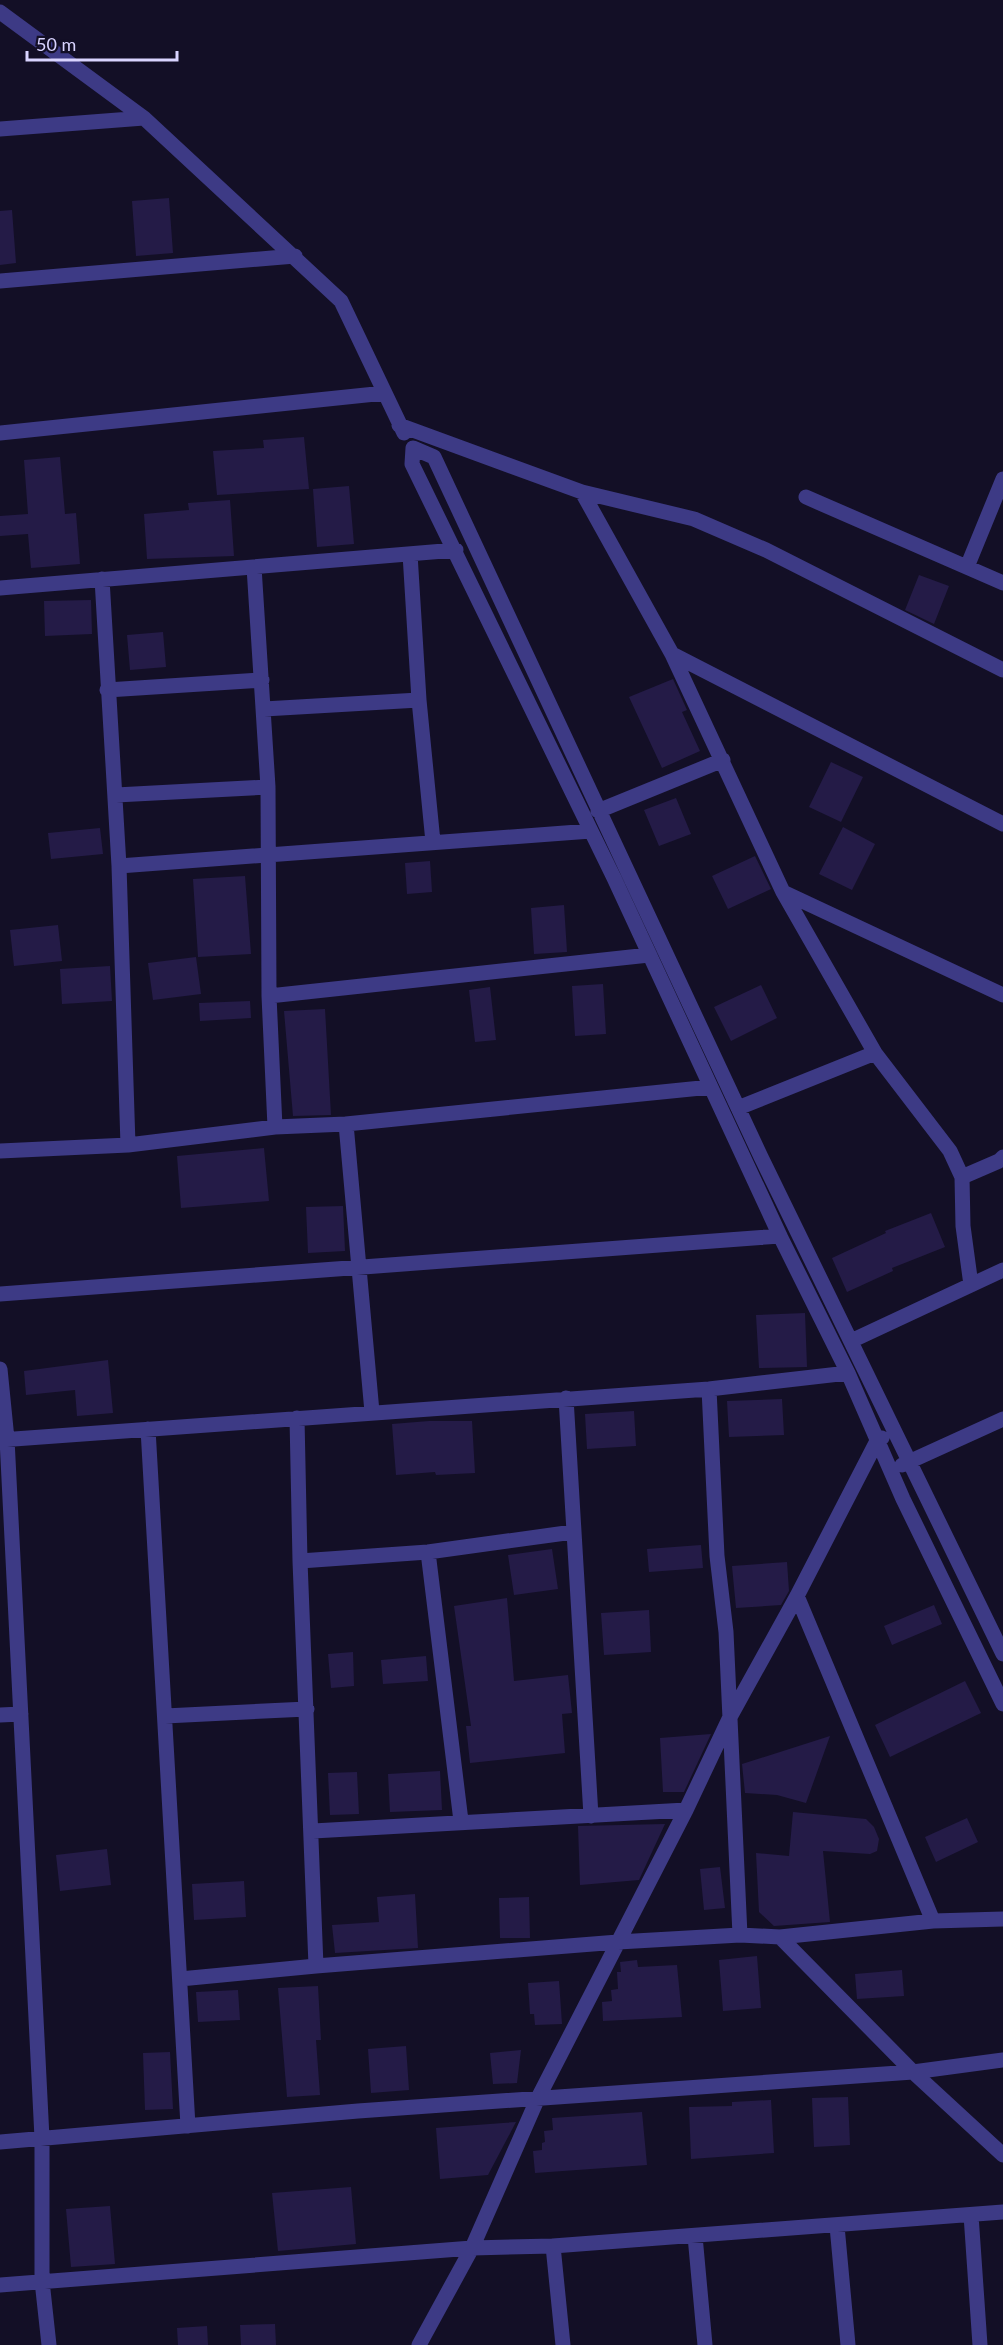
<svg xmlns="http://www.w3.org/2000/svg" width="1003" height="2345" font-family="Lato,sans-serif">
	<rect width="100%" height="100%" fill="#130f26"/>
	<path fill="#241b47" d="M169,198L173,253L136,256L132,201Z
		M12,210L16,263L0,265V211Z
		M304,437L309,489L217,495L213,451L264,448L263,440Z
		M60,457L65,514L76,513L80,564L31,568L28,534L0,536V516L28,514L24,460Z
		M349,486L354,544L317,547L313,489Z
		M230,500L234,556L147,559L144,514L189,510L188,503Z
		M919,575L949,586L934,624L905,610Z
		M91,600L92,634L45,636L44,601Z
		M163,632L166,667L130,670L127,635Z
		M673,679L687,710L682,712L700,751L662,768L629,697Z
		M831,762L863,777L841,822L809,807Z
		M676,798L691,834L659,846L644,810Z
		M843,827L875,844L852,890L819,874Z
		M100,828L103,854L51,859L48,833Z
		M755,856L771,889L728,909L712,876Z
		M430,861L432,892L407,894L405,863Z
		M245,876L251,954L198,957L193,879Z
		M564,905L567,952L534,954L531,908Z
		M58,925L62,961L14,966L10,930Z
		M196,957L201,994L153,1000L148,963Z
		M110,966L112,1001L62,1004L60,969Z
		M603,984L606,1034L575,1036L572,986Z
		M761,985L777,1018L731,1041L714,1007Z
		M490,987L496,1040L475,1042L469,990Z
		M250,1001L251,1018L200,1021L199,1003Z
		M325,1009L331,1115L293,1116L284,1011Z
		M264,1148L269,1201L181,1208L177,1156Z
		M343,1206L345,1251L308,1253L306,1207Z
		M931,1213L945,1247L892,1268L893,1271L847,1292L832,1258L886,1233L885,1231Z
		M805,1313L807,1367L759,1368L756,1315Z
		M108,1360L113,1413L77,1416L75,1390L26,1395L24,1371Z
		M782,1399L784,1435L729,1437L727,1401Z
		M634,1411L636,1446L587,1449L585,1414Z
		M429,1421H472L475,1473L436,1475L435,1472L396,1475L392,1424Z
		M701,1545L703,1568L649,1572L647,1549Z
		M552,1549L558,1589L514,1595L508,1555Z
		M787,1562L789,1591L781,1605L736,1608L732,1566Z
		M507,1598L514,1681L568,1675L572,1713L562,1714L565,1753L470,1763L466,1726H471L454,1606Z
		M934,1605L942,1624L892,1645L884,1626Z
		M649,1610L651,1652L604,1655L601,1613Z
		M353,1652L354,1686L331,1688L328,1654Z
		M426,1656L428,1681L383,1684L381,1660Z
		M965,1681L981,1713L890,1757L875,1725Z
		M711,1734L684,1792H663L660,1738Z
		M830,1736L806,1803L777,1795L745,1793L742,1764Z
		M440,1771L442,1810L390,1812L388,1774Z
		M357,1772L359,1814L330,1815L328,1773Z
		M793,1812L866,1819L874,1827L879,1839L877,1851L870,1854L823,1851L830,1922L774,1926L759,1912L756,1853L789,1856Z
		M967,1818L978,1842L936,1862L925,1837Z
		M665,1824L639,1880L580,1885L578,1826Z
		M107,1849L111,1885L60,1891L56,1855Z
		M720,1867L725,1908L704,1910L700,1869Z
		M244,1881L246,1917L194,1920L192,1884Z
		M415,1894L418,1948L335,1953L332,1925L379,1922L377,1897Z
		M529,1897L530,1938H500L499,1898Z
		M757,1956L761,2008L723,2011L719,1960Z
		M637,1960L638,1967L677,1965L682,2017L603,2021L602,2002L612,2001L611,1990L618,1989L617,1972H621L620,1962Z
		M902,1970L904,1996L857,1999L855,1974Z
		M559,1981L562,2024L535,2025L534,2014H530L528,1983Z
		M318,1986L321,2040H316L320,2095L287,2097L278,1988Z
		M238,1990L240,2020L198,2022L196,1992Z
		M406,2046L409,2090L371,2093L368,2049Z
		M521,2050L517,2083L493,2084L490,2053Z
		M170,2052L173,2109L145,2110L143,2053Z
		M848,2097L850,2145L814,2147L812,2098Z
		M771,2100L774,2153L691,2159L689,2107L732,2106V2102Z
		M642,2112L647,2165L535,2173L533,2151L542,2150V2143L545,2142L544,2131L553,2130L552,2118Z
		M516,2122L488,2175L440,2179L436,2128Z
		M351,2187L356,2244L278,2251L272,2193Z
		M110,2206L115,2264L71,2267L66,2209Z
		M275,2324L276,2345H241L240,2325Z
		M207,2326L208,2345H178L177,2328Z"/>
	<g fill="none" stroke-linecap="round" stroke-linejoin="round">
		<path stroke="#3d3a85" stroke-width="15" d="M0,12L144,118L341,301L404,433
			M0,129L144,118
			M0,281L295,256
			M399,425L582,492L694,519L766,550L1003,670
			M0,433L385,393
			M582,492L672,654L783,892L875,1053L950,1151L962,1177L963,1226L971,1285
			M806,497L1003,583
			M410,554L419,700L433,842
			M254,567L268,787L269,996
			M967,567L1003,479
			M102,579L119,866L128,1145
			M0,588L456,550
			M672,654L1003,824
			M107,690L262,680
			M264,709L419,700
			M116,795L268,787
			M598,811L723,760
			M119,866L591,831
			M783,892L1003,995
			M738,1108L875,1053
			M346,1124L711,1087
			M275,1127L269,996L649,955
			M0,1151L128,1145L275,1127L346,1124L372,1412
			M962,1177L999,1161L1003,1157
			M0,1294L780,1236
			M851,1341L1003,1270
			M0,1369L7,1439L42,2138V2281L49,2345
			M709,1389L717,1556L726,1632L740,1935
			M566,1398L591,1816
			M148,1429L188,2126
			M0,1440L709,1389L848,1373
			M902,1465L1003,1419
			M428,1552L461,1821
			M300,1561L428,1552L573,1532
			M1003,1654L761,1157L434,457L413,448L412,464L614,878L780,1236L848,1373L903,1499L1003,1704
			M0,1715L21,1714
			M165,1716L307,1709
			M313,1831L686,1810
			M933,1921L1003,1919
			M780,1937L913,2072L1003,2155
			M316,1966L618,1942L740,1935L780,1937L933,1921L797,1596
			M180,1979L316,1966L300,1561L297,1418
			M0,2142L358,2111L913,2072L1003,2060
			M971,2215L980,2345
			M837,2226L848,2345
			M695,2236L705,2345
			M553,2246L563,2345
			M0,2285L472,2248L553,2246L1003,2212
			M419,2345L472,2248L537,2100L686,1810L730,1717L797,1596L877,1441L882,1438"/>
	</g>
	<path d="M27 51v9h150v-9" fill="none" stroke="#d9d4ff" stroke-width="3"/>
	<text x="36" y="51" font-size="18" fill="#d9d4ff" stroke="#130f26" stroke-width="4.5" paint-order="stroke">50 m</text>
</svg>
